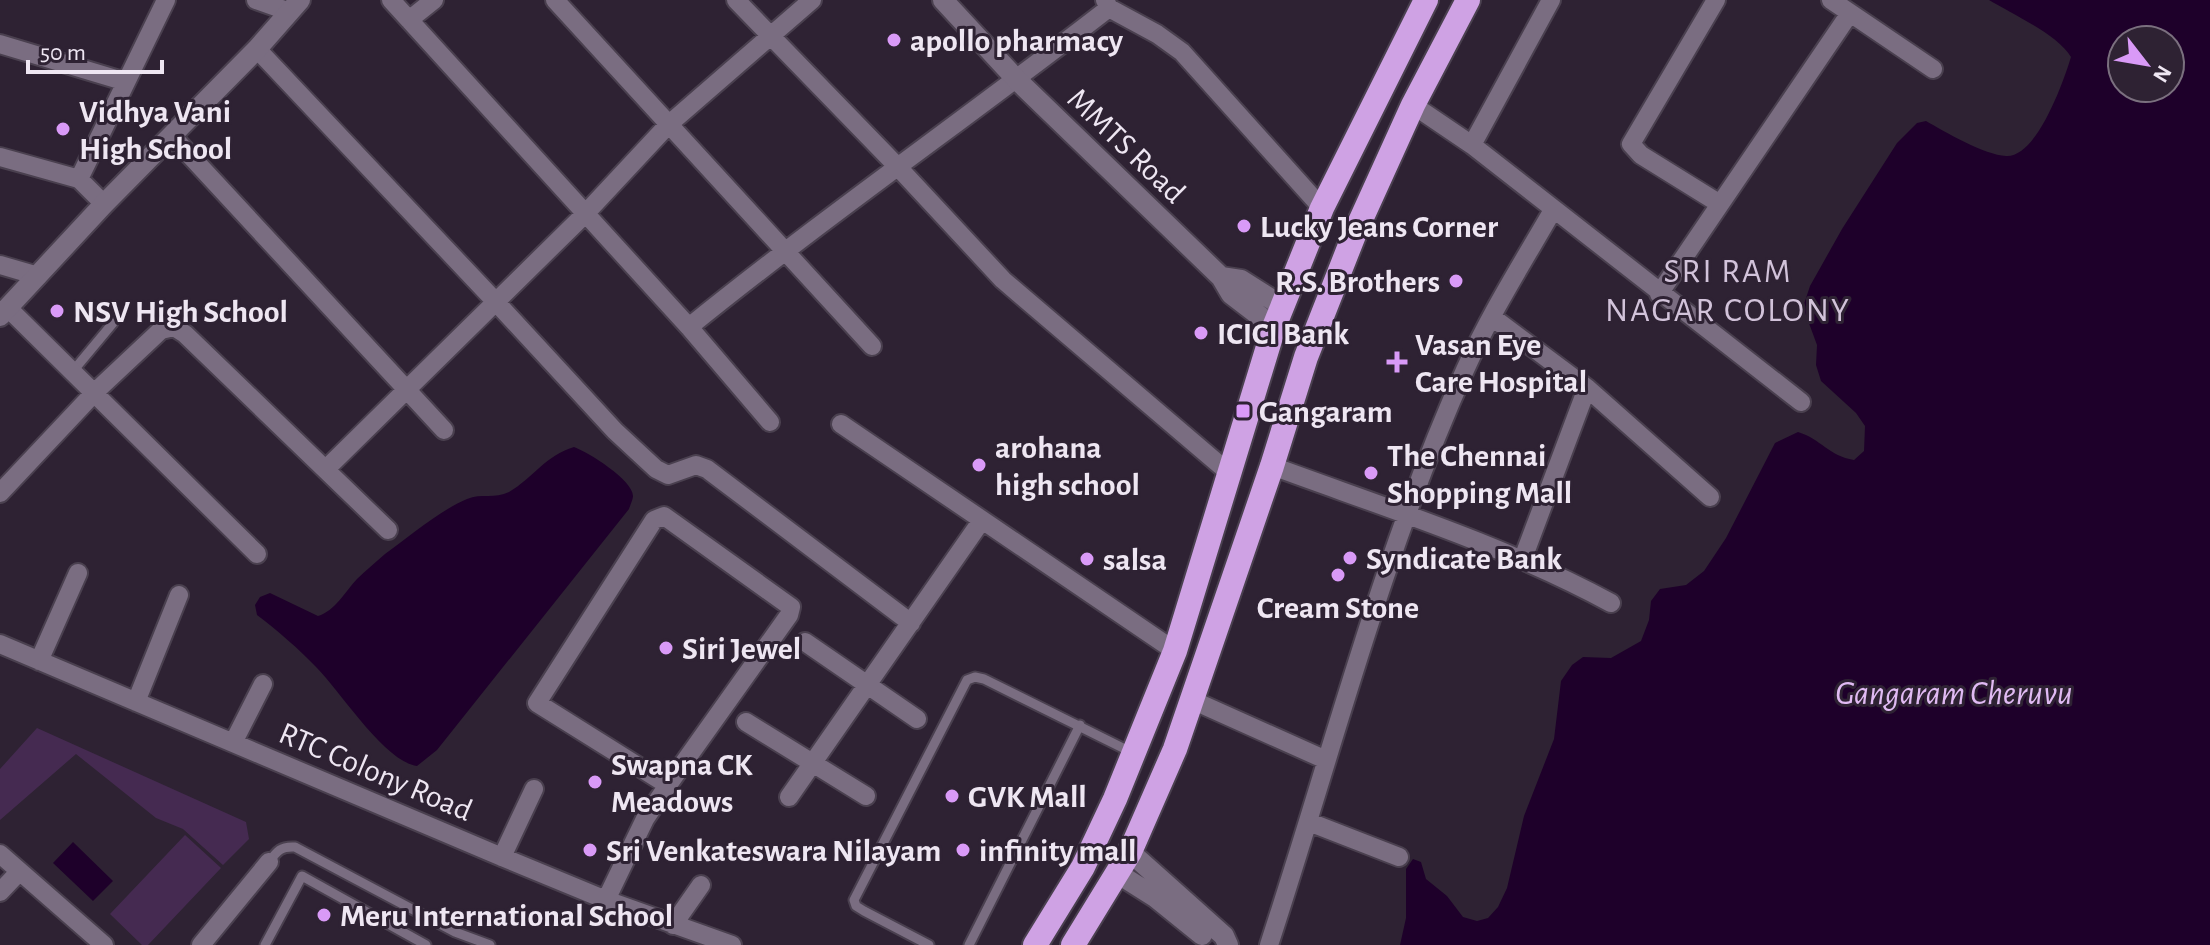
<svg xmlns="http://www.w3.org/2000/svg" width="2210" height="945" font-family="'Alegreya Sans',sans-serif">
	<rect width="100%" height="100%" fill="#2e2233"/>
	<path fill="#452a51" d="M37,728L246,822L249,839L223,865L183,829L156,818L76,754L0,820V769Z
		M185,835L221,868L148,945H142L110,914Z"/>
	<path fill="#1e002a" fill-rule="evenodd" d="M1989,0H2210V945H1400L1406,918V869L1413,859L1421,862L1426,879L1447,896L1463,917L1477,921L1488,918L1498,907L1507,888L1524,816L1554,739L1561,681L1572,665L1583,657L1611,658L1641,641L1649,620L1651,601L1660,589L1686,585L1704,571L1726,538L1775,443L1798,432C1821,439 1829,456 1854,460L1864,451L1865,426L1856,413L1821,381L1816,365L1817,345L1803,307L1810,286L1842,229L1897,143L1917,123L1926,121C1945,132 1985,155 2006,156C2037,158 2064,80 2071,57C2057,34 2012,14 1989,0ZM2170,40V88H2122V40Z
		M574,447C588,452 633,480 633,496C633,499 630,506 629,509L437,750L417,766C385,762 340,691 317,668C299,649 278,631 257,615L255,605L260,597L270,593L318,616C335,611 345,592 357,579C366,570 376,562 385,554C407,538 442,509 467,499C481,493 495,499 509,492C533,478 546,455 574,447Z
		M73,842L113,881L93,901L53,863Z"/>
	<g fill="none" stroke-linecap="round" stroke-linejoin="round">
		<defs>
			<path id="lane" d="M73,371L113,323
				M269,862C277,851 281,846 295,847L455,932L490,945
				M265,945L302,876L426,945
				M929,945L864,911L856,906L854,900L967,680L975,677L984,679L1133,753
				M969,945L1080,725"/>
			<path id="street" d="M256,0L290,12
				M391,0L689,327L770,422
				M555,0L872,346
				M736,0L897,166L1003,280L1228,472
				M1105,0L1109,8L1157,34L1182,52L1322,208
				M1716,0L1631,144L1641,155L1720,204
				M1831,0L1933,69
				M409,20L434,0
				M0,44L126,82
				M257,49L495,301L615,431L656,469L668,475L696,465L707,469L911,623
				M1413,105L1472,145L1801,402
				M172,136L444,430
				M1472,145L1551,0
				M0,157L79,179
				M104,204L79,179L166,0
				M0,265L38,276
				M1659,294L1850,13
				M8,308L257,554
				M1492,317L1587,388L1710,497
				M689,327C826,216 970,116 1109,8
				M841,424L1175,651
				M1272,466C1386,508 1504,545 1611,603
				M327,468L585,214L668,125L812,0
				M0,493L95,392L161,330L174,327L185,334L388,530
				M1522,561L1587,388
				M805,642L917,719
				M0,644L502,857L606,900L732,945
				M39,661L78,573
				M1192,700L1326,760
				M136,702L179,595
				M746,722L866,796
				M233,743L263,684
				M789,797L982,520
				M1309,822L1399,857
				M0,854L104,945
				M502,857L534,789
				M0,892L19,872
				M606,900L645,819L668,785L537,703L654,520L664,516L791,607L789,615L668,785
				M673,925L701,885
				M201,945L269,862
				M1269,945C1332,753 1382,554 1465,370C1490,314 1523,262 1553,210"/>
			<path id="secondary" d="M943,0L1017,80L1221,277L1231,294L1274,327
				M1221,277L1241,280L1282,306
				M0,316L104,204L257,49L300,0
				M1130,852L1224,936L1228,945
				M1117,873L1155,897L1202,935"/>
			<path id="highway" d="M1035,945L1083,867L1115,799L1175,651L1274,327L1322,208L1426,0
				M1073,945L1130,852L1175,749L1272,466L1306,357L1354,235L1413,105L1468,0"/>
		</defs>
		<use href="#lane" stroke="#4a404f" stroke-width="13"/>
		<use href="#street" stroke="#4a404f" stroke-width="22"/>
		<use href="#secondary" stroke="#4a404f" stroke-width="24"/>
		<use href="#highway" stroke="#4a404f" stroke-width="28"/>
		<use href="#lane" stroke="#7a6d81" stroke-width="9"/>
		<use href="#street" stroke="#7a6d81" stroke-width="18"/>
		<use href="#secondary" stroke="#7a6d81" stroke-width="20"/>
		<use href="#highway" stroke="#cfa2e4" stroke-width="24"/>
	</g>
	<g fill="#d99af7" stroke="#2e2233" stroke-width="3">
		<circle cx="894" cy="40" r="8"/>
		<circle cx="63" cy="129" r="8"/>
		<circle cx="1244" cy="226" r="8"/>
		<circle cx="1456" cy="281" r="8"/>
		<circle cx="57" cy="311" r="8"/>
		<circle cx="1201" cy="333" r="8"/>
		<path d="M1393 350h8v8h8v8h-8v8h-8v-8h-8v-8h8z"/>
		<rect x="1235" y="403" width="16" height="16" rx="4"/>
		<circle cx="979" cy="465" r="8"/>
		<circle cx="1371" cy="473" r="8"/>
		<circle cx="1350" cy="558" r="8"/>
		<circle cx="1087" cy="559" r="8"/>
		<circle cx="1338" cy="575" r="8"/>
		<circle cx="666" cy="648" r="8"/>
		<circle cx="595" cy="782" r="8"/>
		<circle cx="952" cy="796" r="8"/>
		<circle cx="590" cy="850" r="8"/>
		<circle cx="963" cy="850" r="8"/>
		<circle cx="324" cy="915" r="8"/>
	</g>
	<g text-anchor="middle" stroke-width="6" stroke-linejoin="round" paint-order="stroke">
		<g font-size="32" font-weight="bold" fill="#eee6f2" stroke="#2e2233" text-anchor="start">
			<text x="910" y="51">apollo pharmacy</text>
			<text x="79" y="122">Vidhya Vani<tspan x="79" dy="37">High School</tspan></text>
			<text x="1260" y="237">Lucky Jeans Corner</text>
			<text x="1440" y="292" text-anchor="end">R.S. Brothers</text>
			<text x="73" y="322">NSV High School</text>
			<text x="1217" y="344">ICICI Bank</text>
			<text x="1415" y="355">Vasan Eye<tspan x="1415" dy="37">Care Hospital</tspan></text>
			<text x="1259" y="422">Gangaram</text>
			<text x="995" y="458">arohana<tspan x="995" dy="37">high school</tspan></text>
			<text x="1387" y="466">The Chennai<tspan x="1387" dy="37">Shopping Mall</tspan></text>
			<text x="1366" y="569">Syndicate Bank</text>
			<text x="1103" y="570">salsa</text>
			<text x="1338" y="618" text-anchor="middle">Cream Stone</text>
			<text x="682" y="659">Siri Jewel</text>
			<text x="611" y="775">Swapna CK<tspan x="611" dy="37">Meadows</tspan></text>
			<text x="968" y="807">GVK Mall</text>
			<text x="606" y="861">Sri Venkateswara Nilayam</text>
			<text x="979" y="861">infinity mall</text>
			<text x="340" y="926">Meru International School</text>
		</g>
		<g font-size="32" fill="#eee6f2" stroke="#2e2233">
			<text transform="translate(1127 145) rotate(44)" y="11">MMTS Road</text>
			<text transform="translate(376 771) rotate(23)" y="11">RTC Colony Road</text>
		</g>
		<g font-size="34" letter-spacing="2" fill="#d2c3da" stroke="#2e2233">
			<text x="1728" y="282">SRI RAM<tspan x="1728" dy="39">NAGAR COLONY</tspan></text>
		</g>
		<g font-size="34" font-style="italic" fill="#e0baf3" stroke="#2e2233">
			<text x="1954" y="704">Gangaram Cheruvu</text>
		</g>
	</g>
	<g transform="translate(2146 64) rotate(121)"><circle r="38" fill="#2e2233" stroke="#7b707f" stroke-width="2"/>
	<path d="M0-6L14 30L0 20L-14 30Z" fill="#d99af7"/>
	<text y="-12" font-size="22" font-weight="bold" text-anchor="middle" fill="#eee6f2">N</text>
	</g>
	<path d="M28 60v12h134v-12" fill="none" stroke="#eee6f2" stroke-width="4"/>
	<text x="40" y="60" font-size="24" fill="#eee6f2" stroke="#2e2233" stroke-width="6" paint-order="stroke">50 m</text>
</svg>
